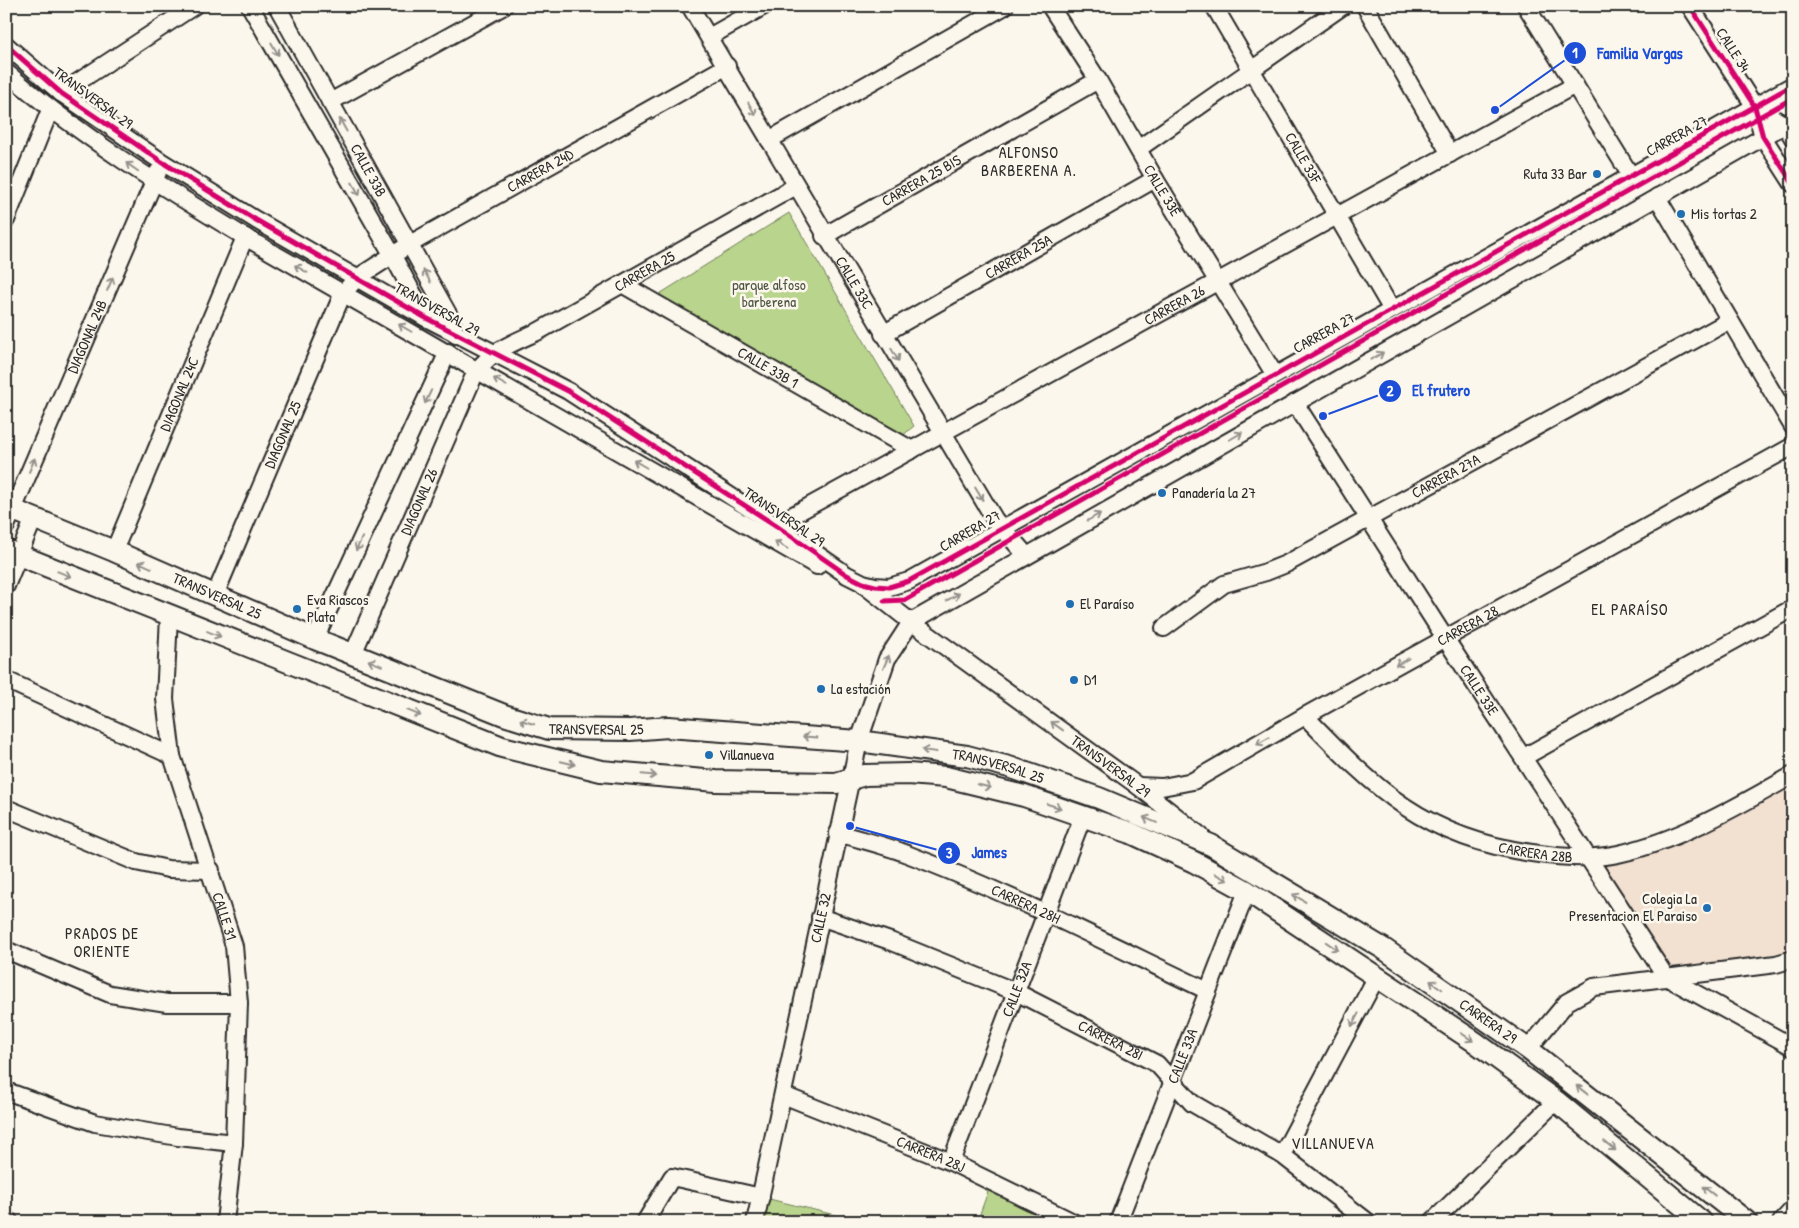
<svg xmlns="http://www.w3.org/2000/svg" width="1799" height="1228" font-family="'Patrick Hand',sans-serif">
	<rect width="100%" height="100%" fill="#fbf7ec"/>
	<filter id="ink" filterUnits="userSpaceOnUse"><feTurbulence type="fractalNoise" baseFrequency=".02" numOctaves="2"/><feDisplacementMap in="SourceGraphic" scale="10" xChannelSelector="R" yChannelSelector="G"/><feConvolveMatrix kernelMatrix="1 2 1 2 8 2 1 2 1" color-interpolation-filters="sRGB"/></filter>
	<g filter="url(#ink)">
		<path fill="#f2e0d0" d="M1793,775V959L1666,977L1589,857L1617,854Z"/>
		<path fill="#b9d48c" stroke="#72805c" d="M789,213L914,426L901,437L658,295Z
			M991,1183L1073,1222H977Z
			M761,1197L864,1222H755Z"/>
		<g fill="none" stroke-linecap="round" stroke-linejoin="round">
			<defs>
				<g id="minor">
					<path d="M250,6L393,256L426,318"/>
					<path id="s1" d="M277,6L451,319L456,335"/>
					<path id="s2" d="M690,6L995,520L1026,555"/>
					<path id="s3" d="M1050,6L1098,80L1155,179L1275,375"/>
					<path id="s4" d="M1214,6L1392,310"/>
					<path d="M1365,6L1450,154"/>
					<path d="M1526,6L1631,176"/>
					<path d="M1690,6L1755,107L1763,137L1793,184"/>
					<path d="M709,37L764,6"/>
					<path d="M6,45L61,93L162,162L256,220L426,318L568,391L775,525L847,575L863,583L875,586L889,587L909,581L1793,85"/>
					<path d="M6,72C80,136 162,187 245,237L817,566"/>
					<path d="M61,93L194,6"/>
					<path d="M330,102L504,6"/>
					<path d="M1755,107L1785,125L1793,138"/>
					<path d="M769,140L1005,6"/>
					<path d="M1138,149L1343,6"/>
					<path d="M1657,197L1793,427"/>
					<path d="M6,220L50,110"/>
					<path id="s5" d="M824,236L1098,80"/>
					<path id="s6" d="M622,284L912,450"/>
					<path id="s7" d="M883,334L1155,179"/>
					<path id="s8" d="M1295,403L1445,638L1666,977L1793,1047"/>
					<path id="s9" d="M775,525L1575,85"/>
					<path id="s10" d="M6,526L158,172"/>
					<path id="s11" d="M114,551L245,237"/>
					<path id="s12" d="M864,585L911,622L1138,786L1201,836"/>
					<path d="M6,586L34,518"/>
					<path id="s13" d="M215,595L343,293L357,278L410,244L727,66"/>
					<path id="s14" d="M169,616L165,699L172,756L234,946L239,1003L234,1143L225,1222"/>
					<path id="s15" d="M1164,628L1224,584L1266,572L1286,564L1729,321"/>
					<path d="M315,639L448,352"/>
					<path id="s16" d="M353,654L473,378C486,352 513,343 539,331L796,186"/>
					<path d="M6,680L172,756"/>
					<path id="s17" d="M1305,716C1376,790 1425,838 1532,853C1559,857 1591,860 1618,854C1681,840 1738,806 1793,775"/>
					<path d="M1524,757L1793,608"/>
					<path id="s18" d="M1138,786L1162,787L1193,781L1305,716L1793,446"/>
					<path d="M6,808L136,862L168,869L211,870"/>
					<path id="s19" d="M838,833C861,840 885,845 907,854C1010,893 1109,944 1208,991"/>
					<path id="s20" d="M820,917L890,941L1016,992L1157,1064L1192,1103L1282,1155L1368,1222"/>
					<path d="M6,950L110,994L167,1003H239"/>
					<path d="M1528,1049L1567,1002L1594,987L1776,964L1793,959"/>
					<path d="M6,1091L95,1123L178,1137L234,1143"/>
					<path id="s21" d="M783,1095L951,1162L1073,1222"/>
					<path d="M1282,1155L1377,976"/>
					<path id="s22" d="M951,1162L1083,816"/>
					<path d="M6,1220L10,1222"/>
					<path d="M645,1222L672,1177L761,1197"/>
					<path id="s23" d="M755,1222L859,741L887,659L911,622L1793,120"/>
					<path id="s24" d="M1118,1222L1247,891"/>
					<path d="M1432,1222L1556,1101"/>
					<path d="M1781,1222L1793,1209"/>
				</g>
				<g id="major">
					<path id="s25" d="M6,507L114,551L315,639L504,715L549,729L630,730L668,727L859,741L967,756L1009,767L1099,798L1211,845L1384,949L1528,1049L1747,1222"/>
					<path d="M6,550L502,747L601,771L716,781L836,783L865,775L908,774L946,777L1024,796L1131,833L1194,862L1247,891L1475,1042L1556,1101L1702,1222"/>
				</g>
			</defs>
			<use href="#minor" stroke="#2b2b2b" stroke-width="20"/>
			<use href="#major" stroke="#2b2b2b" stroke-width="24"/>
			<use href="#minor" stroke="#fbf7ec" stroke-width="16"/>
			<use href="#major" stroke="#fbf7ec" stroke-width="20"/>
			<defs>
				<path id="cycleway" d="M1690,6L1755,107L1763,137L1793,184
					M6,45L61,93L162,162L256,220L426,318L568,391L775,525L847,575L863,583L875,586L889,587L909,581L1793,85
					M884,601L905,600L1793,98"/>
			</defs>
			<use href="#cycleway" stroke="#fbf7ec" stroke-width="8"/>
			<use href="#cycleway" stroke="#d6006c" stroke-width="5"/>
		</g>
		<defs><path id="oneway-shaft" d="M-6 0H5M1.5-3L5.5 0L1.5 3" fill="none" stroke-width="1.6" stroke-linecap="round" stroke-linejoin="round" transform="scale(1.25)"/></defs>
		<g stroke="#93918c">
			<use href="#oneway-shaft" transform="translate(275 49) rotate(60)"/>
			<use href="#oneway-shaft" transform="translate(752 109) rotate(60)"/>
			<use href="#oneway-shaft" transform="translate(343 125) rotate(-119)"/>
			<use href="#oneway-shaft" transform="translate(132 167) rotate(-145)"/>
			<use href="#oneway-shaft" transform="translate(356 189) rotate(60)"/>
			<use href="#oneway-shaft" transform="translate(301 269) rotate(-150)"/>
			<use href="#oneway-shaft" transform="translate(427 276) rotate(-119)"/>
			<use href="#oneway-shaft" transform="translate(110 284) rotate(-67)"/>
			<use href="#oneway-shaft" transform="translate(405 328) rotate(-150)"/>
			<use href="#oneway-shaft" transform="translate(895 355) rotate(59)"/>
			<use href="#oneway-shaft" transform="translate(1377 356) rotate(-30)"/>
			<use href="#oneway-shaft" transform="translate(500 382) rotate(-150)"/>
			<use href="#oneway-shaft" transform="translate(428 397) rotate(115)"/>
			<use href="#oneway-shaft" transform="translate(1236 436) rotate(-30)"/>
			<use href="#oneway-shaft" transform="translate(640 464) rotate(-150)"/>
			<use href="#oneway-shaft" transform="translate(32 465) rotate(-67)"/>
			<use href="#oneway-shaft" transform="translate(979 494) rotate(59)"/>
			<use href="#oneway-shaft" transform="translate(1094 517) rotate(-30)"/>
			<use href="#oneway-shaft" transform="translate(359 544) rotate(115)"/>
			<use href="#oneway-shaft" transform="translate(781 545) rotate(-150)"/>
			<use href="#oneway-shaft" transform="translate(145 565) rotate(-156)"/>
			<use href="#oneway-shaft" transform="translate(64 574) rotate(22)"/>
			<use href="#oneway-shaft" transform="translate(953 597) rotate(-29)"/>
			<use href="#oneway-shaft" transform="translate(214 634) rotate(22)"/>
			<use href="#oneway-shaft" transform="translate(886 662) rotate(-67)"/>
			<use href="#oneway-shaft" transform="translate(1402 662) rotate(151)"/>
			<use href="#oneway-shaft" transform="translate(375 663) rotate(-158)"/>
			<use href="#oneway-shaft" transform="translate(414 713) rotate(22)"/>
			<use href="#oneway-shaft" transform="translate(527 722) rotate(-162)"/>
			<use href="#oneway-shaft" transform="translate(1057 726) rotate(-144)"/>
			<use href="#oneway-shaft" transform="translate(810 737) rotate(-176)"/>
			<use href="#oneway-shaft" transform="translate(1263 741) rotate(150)"/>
			<use href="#oneway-shaft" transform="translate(929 751) rotate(-172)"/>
			<use href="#oneway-shaft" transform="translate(568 763) rotate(14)"/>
			<use href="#oneway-shaft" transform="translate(649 775) rotate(5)"/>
			<use href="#oneway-shaft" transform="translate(984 786) rotate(14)"/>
			<use href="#oneway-shaft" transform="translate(1054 806) rotate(18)"/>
			<use href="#oneway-shaft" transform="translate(1150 820) rotate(-157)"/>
			<use href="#oneway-shaft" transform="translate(1221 877) rotate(29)"/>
			<use href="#oneway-shaft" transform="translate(1299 898) rotate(-149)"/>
			<use href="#oneway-shaft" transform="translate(1332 946) rotate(34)"/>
			<use href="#oneway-shaft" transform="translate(1436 985) rotate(-145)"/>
			<use href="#oneway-shaft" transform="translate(1355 1020) rotate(118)"/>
			<use href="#oneway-shaft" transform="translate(1467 1037) rotate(34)"/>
			<use href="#oneway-shaft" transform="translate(1582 1090) rotate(-142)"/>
			<use href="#oneway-shaft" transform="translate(1610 1146) rotate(39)"/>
			<use href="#oneway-shaft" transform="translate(1709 1191) rotate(-142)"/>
		</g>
	</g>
	<g fill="#1f6fb2" stroke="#fbf7ec" stroke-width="2">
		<circle cx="1597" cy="174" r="5"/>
		<circle cx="1681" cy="214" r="5"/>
		<circle cx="1162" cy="493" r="5"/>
		<circle cx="1070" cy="604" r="5"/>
		<circle cx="297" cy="609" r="5"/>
		<circle cx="1074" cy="680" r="5"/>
		<circle cx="821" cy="689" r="5"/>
		<circle cx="709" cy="755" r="5"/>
		<circle cx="1707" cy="908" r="5"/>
	</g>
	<g text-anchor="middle" stroke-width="5" stroke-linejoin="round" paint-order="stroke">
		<g font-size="15" fill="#2b2b2b" stroke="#fbf7ec">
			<text transform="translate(1733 50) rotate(57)" y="5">CALLE 34</text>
			<text transform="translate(93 98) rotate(36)" y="5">TRANSVERSAL 29</text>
			<text transform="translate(1677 136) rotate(-29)" y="5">CARRERA 27</text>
			<text dy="5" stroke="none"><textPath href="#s4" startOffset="176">CALLE 33F</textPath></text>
			<text dy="5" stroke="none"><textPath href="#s1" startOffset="188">CALLE 33B</textPath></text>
			<text dy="5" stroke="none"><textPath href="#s13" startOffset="561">CARRERA 24D</textPath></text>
			<text dy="5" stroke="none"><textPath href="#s5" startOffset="112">CARRERA 25 BIS</textPath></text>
			<text dy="5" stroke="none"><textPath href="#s3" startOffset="216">CALLE 33E</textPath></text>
			<text dy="5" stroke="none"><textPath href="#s7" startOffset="156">CARRERA 25A</textPath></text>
			<text dy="5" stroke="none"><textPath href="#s16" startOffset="505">CARRERA 25</textPath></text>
			<text dy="5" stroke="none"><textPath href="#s2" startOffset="322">CALLE 33C</textPath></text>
			<text dy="5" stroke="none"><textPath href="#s9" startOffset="456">CARRERA 26</textPath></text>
			<text transform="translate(437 309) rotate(29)" y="5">TRANSVERSAL 29</text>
			<text transform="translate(1324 333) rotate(-29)" y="5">CARRERA 27</text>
			<text dy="5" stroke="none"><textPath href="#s10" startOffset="206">DIAGONAL 24B</textPath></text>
			<text dy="5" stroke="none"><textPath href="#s6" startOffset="168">CALLE 33B 1</textPath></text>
			<text dy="5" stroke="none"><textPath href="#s11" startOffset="170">DIAGONAL 24C</textPath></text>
			<text dy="5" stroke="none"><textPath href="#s13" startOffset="174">DIAGONAL 25</textPath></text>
			<text dy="5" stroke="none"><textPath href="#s15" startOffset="322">CARRERA 27A</textPath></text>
			<text dy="5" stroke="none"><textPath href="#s16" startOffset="166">DIAGONAL 26</textPath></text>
			<text transform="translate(784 517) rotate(34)" y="5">TRANSVERSAL 29</text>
			<text transform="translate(970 531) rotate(-30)" y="5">CARRERA 27</text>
			<text dy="5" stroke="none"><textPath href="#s25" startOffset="229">TRANSVERSAL 25</textPath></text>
			<text dy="5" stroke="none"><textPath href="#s18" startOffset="371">CARRERA 28</textPath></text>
			<text dy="5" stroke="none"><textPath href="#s8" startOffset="341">CALLE 33E</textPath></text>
			<text dy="5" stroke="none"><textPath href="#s25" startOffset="634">TRANSVERSAL 25</textPath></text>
			<text dy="5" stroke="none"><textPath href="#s12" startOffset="306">TRANSVERSAL 29</textPath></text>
			<text dy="5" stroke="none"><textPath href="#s25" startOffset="1039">TRANSVERSAL 25</textPath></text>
			<text dy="5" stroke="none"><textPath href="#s17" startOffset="275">CARRERA 28B</textPath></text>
			<text dy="5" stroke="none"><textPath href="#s19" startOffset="201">CARRERA 28H</textPath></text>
			<text dy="5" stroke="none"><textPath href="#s14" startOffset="309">CALLE 31</textPath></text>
			<text dy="5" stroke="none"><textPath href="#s23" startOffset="311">CALLE 32</textPath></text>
			<text dy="5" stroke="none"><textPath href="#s22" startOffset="185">CALLE 32A</textPath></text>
			<text dy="5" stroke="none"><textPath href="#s25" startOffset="1595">CARRERA 29</textPath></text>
			<text dy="5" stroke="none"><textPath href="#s20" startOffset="316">CARRERA 28I</textPath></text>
			<text dy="5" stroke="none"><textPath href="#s24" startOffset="178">CALLE 33A</textPath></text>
			<text dy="5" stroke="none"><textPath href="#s21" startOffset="159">CARRERA 28J</textPath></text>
		</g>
		<g font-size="15" fill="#2b2b2b" stroke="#fbf7ec" text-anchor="start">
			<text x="1587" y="179" text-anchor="end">Ruta 33 Bar</text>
			<text x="1691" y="219">Mis tortas 2</text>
			<text x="1172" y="498">Panadería la 27</text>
			<text x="307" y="605">Eva Riascos<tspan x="307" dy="17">Plata</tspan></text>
			<text x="1080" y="609">El Paraíso</text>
			<text x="1084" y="685">D1</text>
			<text x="831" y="694">La estación</text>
			<text x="719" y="760">Villanueva</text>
			<text x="1697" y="904" text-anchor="end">Colegia La<tspan x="1697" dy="17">Presentacion El Paraiso</tspan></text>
		</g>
		<g font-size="15" fill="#4e5543" stroke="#fbf7ec">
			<text x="769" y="290">parque alfoso<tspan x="769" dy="17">barberena</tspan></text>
		</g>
		<g font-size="16" letter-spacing="1" fill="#2b2b2b" stroke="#fbf7ec">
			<text x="1029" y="158">ALFONSO<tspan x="1029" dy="18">BARBERENA A.</tspan></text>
			<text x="1630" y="615">EL PARAÍSO</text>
			<text x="102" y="939">PRADOS DE<tspan x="102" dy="18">ORIENTE</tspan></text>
			<text x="1333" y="1149">VILLANUEVA</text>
		</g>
	</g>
	<path fill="none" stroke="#1d4ed8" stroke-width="2" d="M1495 110L1575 53M1323 416L1390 391M850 826L949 853"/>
	<g fill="#1d4ed8" stroke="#fbf7ec" stroke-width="2">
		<circle cx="1495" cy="110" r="5"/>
		<circle cx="1323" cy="416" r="5"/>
		<circle cx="850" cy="826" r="5"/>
		<circle cx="1575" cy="53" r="12"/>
		<circle cx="1390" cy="391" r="12"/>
		<circle cx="949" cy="853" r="12"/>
	</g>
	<g font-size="15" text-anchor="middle" font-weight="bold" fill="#fff">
		<text x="1575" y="58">1</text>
		<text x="1390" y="396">2</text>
		<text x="949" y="858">3</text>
	</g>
	<g font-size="16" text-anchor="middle" font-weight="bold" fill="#1d4ed8" stroke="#fbf7ec" stroke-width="5" stroke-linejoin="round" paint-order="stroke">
		<text x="1640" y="59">Familia Vargas</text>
		<text x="1441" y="396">El frutero</text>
		<text x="989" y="858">James</text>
	</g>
	<rect width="1799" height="1228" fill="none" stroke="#fbf7ec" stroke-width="25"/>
	<rect x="12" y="12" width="1774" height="1203" fill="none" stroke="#2b2b2b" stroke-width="2" filter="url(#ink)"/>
</svg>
